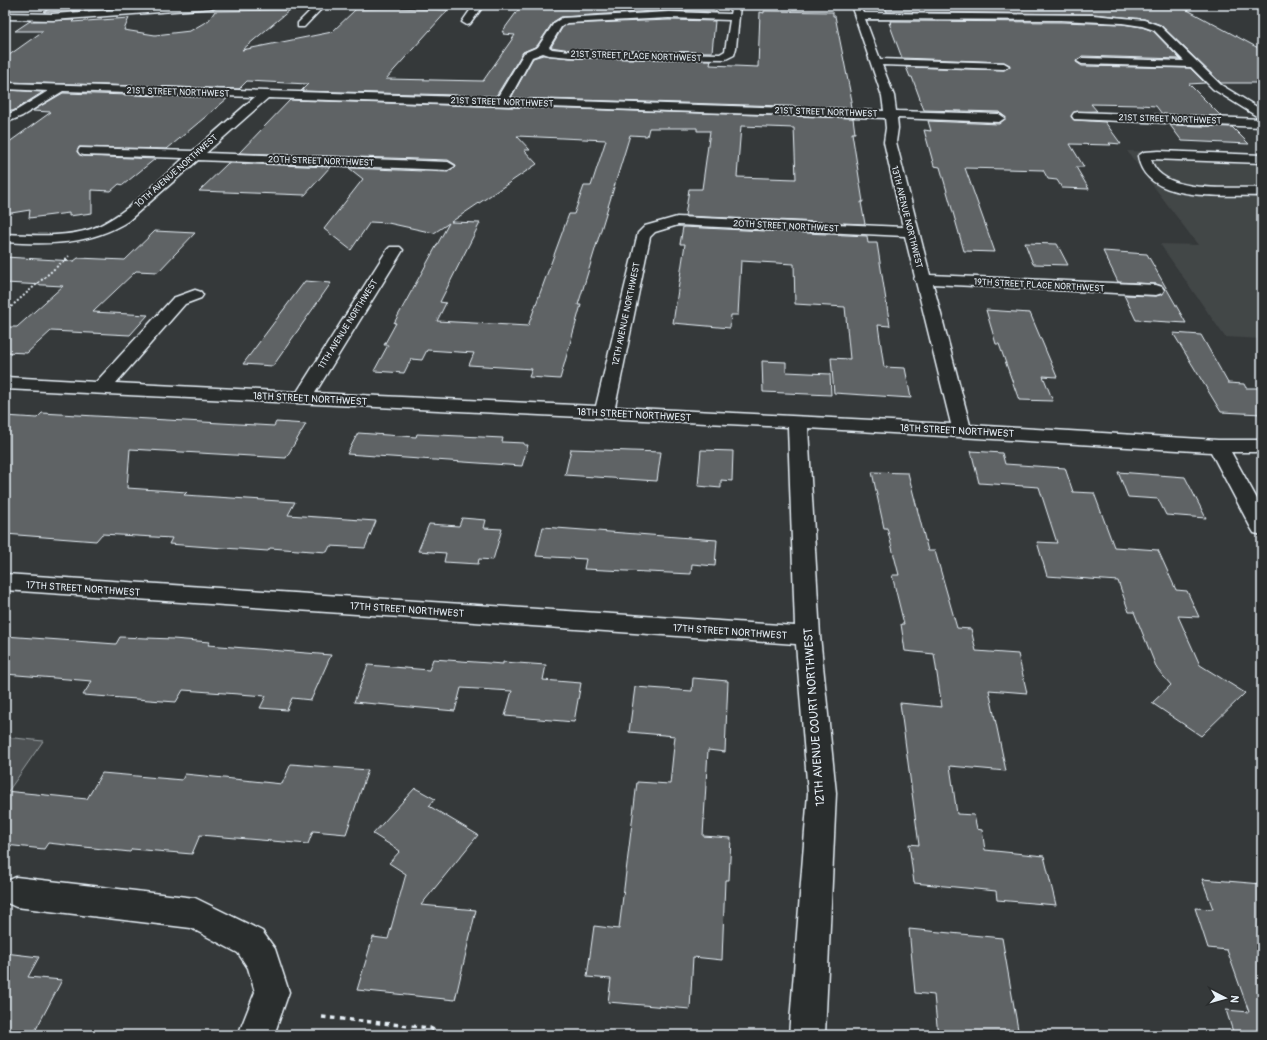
<svg xmlns="http://www.w3.org/2000/svg" width="1267" height="1040" font-family="Pangolin,sans-serif">
	<rect width="100%" height="100%" fill="#35393a"/>
	<filter id="ink" filterUnits="userSpaceOnUse"><feTurbulence type="fractalNoise" baseFrequency=".025" numOctaves="2"/><feDisplacementMap in="SourceGraphic" scale="8" xChannelSelector="R" yChannelSelector="G"/><feConvolveMatrix kernelMatrix="1 2 1 2 8 2 1 2 1" color-interpolation-filters="sRGB"/></filter>
	<g filter="url(#ink)">
		<path fill="#424647" d="M1127,151L1262,155V339L1225,337L1160,244L1198,245Z"/>
		<path fill="#4d5152" stroke="#9aa1a5" d="M5,737L43,741L5,796Z"/>
		<path fill="#5f6365" stroke="#e8f1f8" fill-rule="evenodd" d="M55,5H90L84,10L44,12Z
			M585,5H717L716,12L669,10L561,17L553,22L537,46L523,52L496,96L301,91L308,84L247,81L239,89L5,82V58L43,31H15L30,21L74,20L72,22L129,18L124,30L155,35L190,31L209,20L215,11L290,10L242,50L332,32L356,9L397,8L448,10L386,79L483,81L515,35L503,34L505,32H502L521,6L568,8L569,6L584,7Z
			M884,5L1180,6L1262,50V83H1221L1161,25L1144,19L1093,14L887,12Z
			M764,11L833,12V16H835L852,101H850L851,108L511,98L533,58L543,55L570,58L711,60L710,65L758,67L760,12L764,13Z
			M669,20L715,21L712,52L570,50L551,47L562,28L567,24Z
			M890,21L1061,22L1122,24L1142,27L1153,31L1180,59L1082,56L1076,62L1082,66L1190,68L1205,83L1189,84L1221,116L1162,114L1156,106L1140,105L1091,104L1097,111L1074,112L1071,117L1074,120L1105,122L1121,144L1109,143L1111,145L1070,144L1084,167H1076L1089,189L1062,188L1057,180L1048,179L1043,170L965,168L995,252L964,251L940,167L934,166L924,130L931,131L928,121L999,124L1006,118L999,112L924,110L912,77H910L906,67L1004,70L1010,65L1004,62L902,58L889,23L891,24Z
			M5,90L43,92L13,111L5,110Z
			M63,93L228,98L167,149L79,147L77,152L80,155L84,156L155,159L123,185L119,184L111,191L92,190V213L69,216V213L29,218L30,210L5,214V145L51,112L32,111Z
			M290,100L853,118L855,133H852L863,202H861L865,224L685,216L689,189H702L710,131H697V128H649L647,136L630,135L578,305H581L560,379L529,377L532,369L469,365L474,353L427,350L422,360L411,359L404,373L374,371L388,345H384L396,323H394L449,223L434,233L388,223L370,222L351,250L324,229L363,179L349,168L448,172L456,165L448,160L239,153ZM741,126L794,128L796,179L737,177ZM517,136L606,140L591,186H584L574,214H569L528,326L437,321L446,303L440,302L480,223L451,222L537,164L524,150H530Z
			M1170,125L1232,127L1249,144L1182,141Z
			M228,163L330,167L305,195L199,191Z
			M683,227L867,236L868,243H877L890,326L878,325L884,367L905,368L911,398L834,393L831,358L850,359L845,307L795,304L794,264L741,261L738,315H731L730,328L673,323L685,244H680Z
			M155,231L195,233L158,272L136,271L93,312L148,315L130,335L51,331L27,353L5,352V327H17L63,286L5,283V257L74,261L78,258L125,260Z
			M1025,243L1057,244L1068,265L1033,264Z
			M1103,251L1147,254L1186,323L1136,320L1124,295L1156,296L1163,294L1165,289L1162,286L1156,284L1118,282Z
			M305,281L331,283L273,366L243,364Z
			M986,310L1030,313L1057,377L1043,376L1053,401L1019,400L999,344H996Z
			M1173,333L1201,335L1228,383L1244,384L1246,388H1262V414L1221,412Z
			M762,361L786,362V372L830,374L831,395L763,392Z
			M42,413L274,426L276,422L306,424L286,458L130,449L127,488L187,492L184,495L295,502L288,515L376,521L365,548L330,546L327,552L270,548L268,551L209,547L169,544L172,538L102,534L96,541L5,534V416L37,418Z
			M358,433L416,437L417,434L503,438L502,442L524,443V445H528L522,466L347,454Z
			M571,449L661,452L657,481L565,475Z
			M701,450L733,451L732,481L721,480V488L698,486Z
			M971,451L1002,453L1005,464L1065,468L1073,492L1094,493L1114,547L1158,550L1176,590L1187,591L1199,617L1178,616L1200,665L1245,693L1201,736L1152,703L1171,685L1157,669L1134,612H1129L1118,581L1047,576L1037,542L1057,543L1039,487L979,483Z
			M872,472L908,473L928,551H935L957,628L971,629L976,651L1018,654L1027,693L989,690L1006,771L950,766L957,814L974,815L977,829L982,830L985,850L1044,856L1056,905L997,900L996,891L914,883L909,844L919,845L900,703L942,707L934,654L905,651L901,624H904L892,575H899L887,528H884Z
			M1118,472L1185,477L1206,518L1166,515L1158,499L1128,497Z
			M462,518L486,520L484,528L502,529L493,560L479,559L478,564L444,562L446,553L418,551L429,524L459,526Z
			M543,527L717,540L715,566L692,564L691,574L584,569L586,559L536,556Z
			M5,636L116,644L120,637L173,639L210,642L208,645L331,655L311,700L292,698L287,710L260,708L266,696L183,690L176,702L83,695L92,681L5,674Z
			M433,659L503,664V662L546,665L543,680L581,683L574,722L505,716L512,691L461,688L455,711L354,702L368,665L429,670Z
			M693,678L728,681L725,752L708,750L703,836L731,838L729,880H725L722,960L693,957L690,1009L608,1002L611,979L587,977L594,926L619,929L637,782L670,784L675,736L629,732L635,687L692,691Z
			M291,764L368,770L346,834L313,831L308,844L200,835L192,854L132,849L130,852L48,843L44,849L5,845V791L87,799L102,773L182,780L185,774L282,784Z
			M415,788L435,799L429,806L478,835L421,905L476,910L455,1000L357,990L373,937L388,939L406,874L389,863L400,851L373,834Z
			M1202,879L1262,884V1035H1234L1226,1010L1249,1012L1227,950L1208,948L1195,908L1213,909Z
			M909,929L1002,938L1019,1035H938L934,995L915,993Z
			M5,953L39,957L28,977L62,980L33,1035H5Z"/>
		<g fill="none" stroke-linecap="round" stroke-linejoin="round">
			<defs>
				<path id="minor" d="M178,5H218L214,8L53,20L5,19V13L53,14Z
					M316,5H325L304,27H298V23Z
					M468,5H477L481,9L470,24L467,25L462,22L471,9Z
					M732,5H740L736,48L734,55L726,59L570,57L549,55L543,53L532,57L509,99L884,111L882,96L851,5H859L863,13L1093,15L1144,20L1160,26L1221,85L1262,110V119L1258,117L1213,89L1191,67L1082,64L1077,61L1082,58L1184,61L1154,30L1142,26L1122,23L1061,20L865,19L880,59L1004,63L1009,66L1004,69L882,65L894,96L896,111L999,114L1005,118L999,122L897,118L898,128L896,142L930,275L1156,285L1162,287L1164,290L1162,293L1156,295L933,284L970,425L1218,440H1262V452H1231L1262,508V535L1254,533L1251,528L1211,452L808,428L820,636L836,793L825,1035H789L808,793L796,644L5,590V574L795,626L788,427L5,389V377L96,382L173,298L195,290L201,292L203,295L201,298L185,304L116,383L297,392L387,250L390,247H400L403,250L315,393L596,406L638,233L645,226L677,217L903,227L884,142L886,128L885,118L268,98L206,153L448,162L455,166L448,170L198,160L128,221C90,245 49,245 5,242V234C33,235 64,238 91,229C123,218 158,181 184,158L84,155L80,154L78,151L80,148L193,151L255,97L63,91L22,116L5,123V115L14,112L48,91L5,89V83L497,98L524,53L538,47L554,23L562,18L669,12L730,14ZM669,18L730,20L725,51L720,54L570,51L552,49L549,47L561,27L567,23ZM678,225L905,236L915,277L914,279L916,282L951,424L615,407L650,237L655,232Z
					M1078,112L1262,119V127L1074,119L1072,116L1074,113Z
					M1159,151L1262,155V163L1151,159C1160,196 1233,186 1262,188V196C1226,194 1145,205 1138,156L1144,152Z
					M16,877L195,898L262,931L275,949L289,992L274,1035H238L255,992L248,968L238,953L191,928L16,907L5,902V882Z"/>
			</defs>
			<use href="#minor" stroke="#e8f1f8" stroke-width="3"/>
			<path stroke="#e8f1f8" stroke-width="2" stroke-dasharray="2 2" stroke-linecap="butt" d="M5,312L69,256"/>
			<path stroke="#e8f1f8" stroke-width="3.5" stroke-dasharray="4.5 4.5" stroke-linecap="butt" d="M322,1017L430,1028L444,1035"/>
			<use href="#minor" fill="#2a2d2e" fill-rule="evenodd"/>
		</g>
	</g>
	<g text-anchor="middle" stroke-width="4" stroke-linejoin="round" paint-order="stroke">
		<g font-size="9" fill="#e8f1f8" stroke="#2a2d2e">
			<text transform="translate(636 56) rotate(2)" y="3">21ST STREET PLACE NORTHWEST</text>
			<text transform="translate(178 92) rotate(2)" y="3">21ST STREET NORTHWEST</text>
			<text transform="translate(502 102) rotate(2)" y="3">21ST STREET NORTHWEST</text>
			<text transform="translate(826 112) rotate(2)" y="3">21ST STREET NORTHWEST</text>
			<text transform="translate(1170 119) rotate(2)" y="3">21ST STREET NORTHWEST</text>
			<text transform="translate(321 161) rotate(2)" y="3">20TH STREET NORTHWEST</text>
			<text transform="translate(176 171) rotate(-41)" y="3">10TH AVENUE NORTHWEST</text>
			<text transform="translate(907 217) rotate(76)" y="3">13TH AVENUE NORTHWEST</text>
			<text transform="translate(786 226) rotate(3)" y="3">20TH STREET NORTHWEST</text>
			<text transform="translate(1039 285) rotate(3)" y="3">19TH STREET PLACE NORTHWEST</text>
			<text transform="translate(626 314) rotate(-78)" y="3">12TH AVENUE NORTHWEST</text>
			<text transform="translate(348 324) rotate(-58)" y="3">11TH AVENUE NORTHWEST</text>
		</g>
		<g font-size="10" fill="#e8f1f8" stroke="#2a2d2e">
			<text transform="translate(310 398) rotate(3)" y="4">18TH STREET NORTHWEST</text>
			<text transform="translate(634 414) rotate(3)" y="4">18TH STREET NORTHWEST</text>
			<text transform="translate(957 430) rotate(3)" y="4">18TH STREET NORTHWEST</text>
			<text transform="translate(83 588) rotate(4)" y="4">17TH STREET NORTHWEST</text>
			<text transform="translate(407 609) rotate(4)" y="4">17TH STREET NORTHWEST</text>
			<text transform="translate(730 631) rotate(4)" y="4">17TH STREET NORTHWEST</text>
		</g>
		<g font-size="12" fill="#e8f1f8" stroke="#2a2d2e">
			<text transform="translate(814 717) rotate(-94)" y="4">12TH AVENUE COURT NORTHWEST</text>
		</g>
	</g>
	<rect width="1267" height="1040" fill="none" stroke="#2a2d2e" stroke-width="20"/>
	<rect x="10" y="10" width="1247" height="1020" fill="none" stroke="#e8f1f8" stroke-width="1.5" filter="url(#ink)"/>
	<g transform="translate(1225 998) rotate(96)" stroke="#2a2d2e" stroke-width="3" paint-order="stroke">
	<path d="M0-3L7 15L0 10L-7 15Z" fill="#e8f1f8"/>
	<text y="-6" font-size="11" font-weight="bold" text-anchor="middle" fill="#e8f1f8">N</text>
	</g>
</svg>
